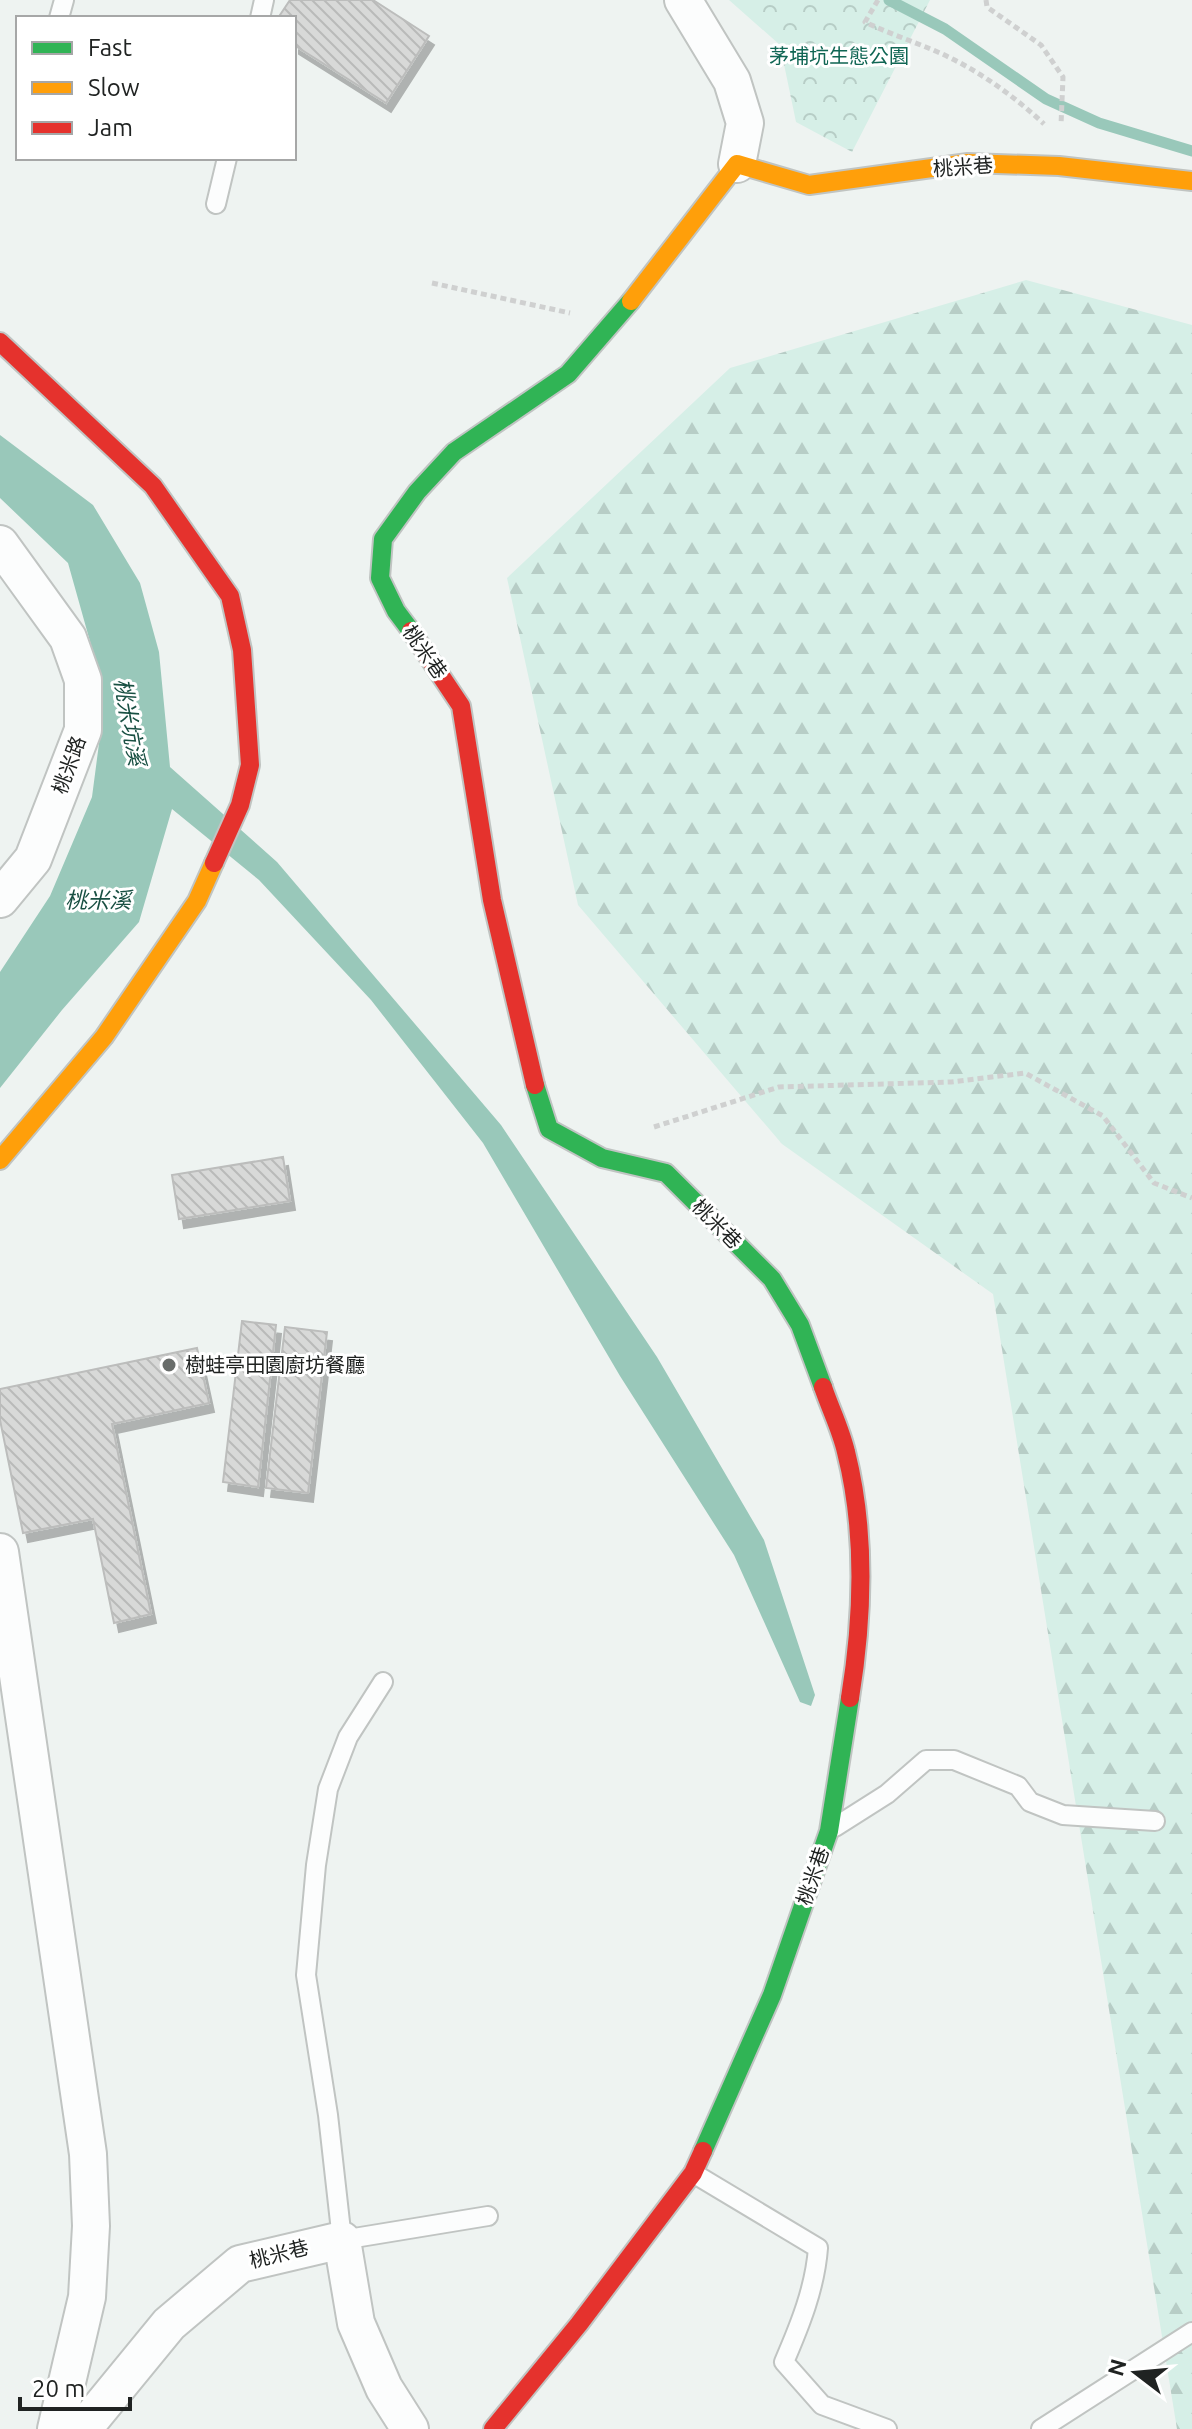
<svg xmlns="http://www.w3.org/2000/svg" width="1192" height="2429" font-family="Ubuntu,'Noto Sans TC',sans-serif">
	<defs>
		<pattern id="forest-firs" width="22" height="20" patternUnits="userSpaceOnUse" patternTransform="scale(2)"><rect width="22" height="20" fill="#d6efe7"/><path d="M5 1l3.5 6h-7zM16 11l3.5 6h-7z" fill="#b7cdc6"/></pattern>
		<pattern id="park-crowns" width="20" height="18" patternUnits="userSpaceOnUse" patternTransform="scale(2)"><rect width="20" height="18" fill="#d6efe7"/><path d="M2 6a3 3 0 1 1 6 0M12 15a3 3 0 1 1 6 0" fill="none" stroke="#b7cdc6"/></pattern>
		<pattern id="building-back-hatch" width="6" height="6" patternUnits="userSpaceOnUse" patternTransform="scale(2)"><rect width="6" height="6" fill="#d8d9d8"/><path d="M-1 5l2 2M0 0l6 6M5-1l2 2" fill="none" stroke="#b9bab9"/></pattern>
		<filter id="shadow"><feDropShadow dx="5" dy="9" stdDeviation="0" flood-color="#0004"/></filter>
	</defs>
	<rect width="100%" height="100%" fill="#eef3f1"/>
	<path fill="url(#forest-firs)" d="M1026,280L1192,325V2429H1177L993,1294L782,1144L578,905L507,578L730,368Z"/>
	<path fill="url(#park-crowns)" d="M729,0H930L852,152L796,122L780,45Z"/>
	<path fill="#99c8ba" d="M0,435L93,505L140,583L159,652L170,767L277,862L501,1125L657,1357L764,1540L815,1695L811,1706L800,1702L734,1555L620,1376L483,1143L371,1000L259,880L172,809L139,922L62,1010L0,1088V972L50,896L92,797L103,713L91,645L68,563L0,498Z"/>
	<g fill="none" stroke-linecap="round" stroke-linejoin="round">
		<path stroke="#99c8ba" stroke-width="11" d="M889,0L945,29L1046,99L1099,123L1192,151"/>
	</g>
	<path fill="url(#building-back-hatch)" stroke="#bcbdbc" stroke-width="2" filter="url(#shadow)" d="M290,0H373L429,36L386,103L294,45V18H278Z
		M283,1157L290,1201L179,1219L172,1175Z
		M242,1321L276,1325L258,1487L223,1482Z
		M285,1327L327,1332L308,1493L266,1488Z
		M197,1348L209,1403L112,1424L151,1614L114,1623L93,1519L23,1533L0,1420V1389Z"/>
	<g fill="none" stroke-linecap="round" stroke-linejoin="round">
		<defs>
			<path id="lane" d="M59,18L64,0
				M260,18L264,0
				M216,204L227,158
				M383,1682L348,1737L328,1789L316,1865L306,1975L328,2115L342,2240L488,2216
				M835,1827L887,1794L926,1760H954L1018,1786L1030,1802L1063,1815L1155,1821
				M693,2173L818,2248C815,2288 800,2325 784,2362L822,2405L887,2429
				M1041,2429L1192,2332"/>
			<path id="street" d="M683,0L732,81L745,123L737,164
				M0,544L68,638L83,680V730L33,859L0,899
				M0,1552L88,2154L91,2226L87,2297L56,2429
				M83,2429L169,2324L240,2264L342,2240L356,2323L384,2388L410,2429"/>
			<path id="fast" d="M411,631L396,611L380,578L383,539L417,492L454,452L568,374L631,301
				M535,1085L549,1129L602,1158L666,1173L772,1279L800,1325L823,1387
				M703,2151L772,1995L829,1831L850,1698"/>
			<path id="slow" d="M631,301L737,164L809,185L968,163L1059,166L1192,181
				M0,1160L104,1037L197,901L214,863"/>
			<path id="jam" d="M0,342L153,486L230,596L242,650L250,765L240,805L214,863
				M411,631L461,706L492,900L535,1085
				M823,1387C830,1408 841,1430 846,1452C866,1531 863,1618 850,1698
				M493,2429L579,2324L693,2173L703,2151"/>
		</defs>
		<use href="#lane" stroke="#c0c4c2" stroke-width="22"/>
		<use href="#street" stroke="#c0c4c2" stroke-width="40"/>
		<use href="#fast" stroke="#c0c4c2" stroke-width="22"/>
		<use href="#slow" stroke="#c0c4c2" stroke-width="22"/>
		<use href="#jam" stroke="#c0c4c2" stroke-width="22"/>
		<path stroke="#cfd0d0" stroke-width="5" stroke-dasharray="6 4" stroke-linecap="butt" d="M878,0L865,22C890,34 915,42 940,53C978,70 1014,96 1044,124
			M986,0L987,7L1041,45L1063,77L1061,125
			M432,283L570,313
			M654,1127L779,1087L951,1082L1025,1073L1103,1116L1154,1183L1192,1198"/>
		<use href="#lane" stroke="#fcfdfd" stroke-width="18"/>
		<use href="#street" stroke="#fcfdfd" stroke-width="36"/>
		<use href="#fast" stroke="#30b455" stroke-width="18"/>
		<use href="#slow" stroke="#ff9f0a" stroke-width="18"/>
		<use href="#jam" stroke="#e5322d" stroke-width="18"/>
	</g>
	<circle fill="#686c6a" stroke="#fff" stroke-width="3" cx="169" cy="1365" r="8"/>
	<g text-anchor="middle" stroke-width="6" stroke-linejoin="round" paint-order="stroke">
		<g font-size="20" fill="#106654" stroke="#fff">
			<text x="839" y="63">茅埔坑生態公園</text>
		</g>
		<g font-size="20" fill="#202322" stroke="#fff">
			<text transform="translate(963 167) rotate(-4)" y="7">桃米巷</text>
			<text transform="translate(425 652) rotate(55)" y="7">桃米巷</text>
			<text transform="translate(69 765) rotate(-70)" y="7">桃米路</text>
			<text transform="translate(717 1224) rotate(45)" y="7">桃米巷</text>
			<text transform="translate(813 1876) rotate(-71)" y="7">桃米巷</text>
			<text transform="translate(279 2254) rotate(-14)" y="7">桃米巷</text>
		</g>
		<g font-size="20" fill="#202322" stroke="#fff" text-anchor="start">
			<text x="185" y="1372">樹蛙亭田園廚坊餐廳</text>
		</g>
		<g font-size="22" font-style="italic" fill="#195043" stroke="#fff">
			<text transform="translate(130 722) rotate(80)" y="8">桃米坑溪</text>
			<text x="98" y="908">桃米溪</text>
		</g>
	</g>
	<rect x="16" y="16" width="280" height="144" fill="#ffffff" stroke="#a6a7a7" stroke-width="2"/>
	<rect x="32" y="42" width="40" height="12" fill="#30b455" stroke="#a6a7a7" stroke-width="2"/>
	<text x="88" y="56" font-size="24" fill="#202322">Fast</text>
	<rect x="32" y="82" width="40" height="12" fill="#ff9f0a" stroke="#a6a7a7" stroke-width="2"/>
	<text x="88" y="96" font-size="24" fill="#202322">Slow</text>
	<rect x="32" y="122" width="40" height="12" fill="#e5322d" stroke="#a6a7a7" stroke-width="2"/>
	<text x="88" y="136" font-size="24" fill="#202322">Jam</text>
	<g transform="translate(1136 2373) rotate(286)" stroke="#ffffff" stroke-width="6" paint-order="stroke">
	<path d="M0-6L14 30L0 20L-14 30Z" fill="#202322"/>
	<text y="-12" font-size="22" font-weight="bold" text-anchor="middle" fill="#202322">N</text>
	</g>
	<path d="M20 2397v12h110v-12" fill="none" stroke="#202322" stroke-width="4"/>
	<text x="32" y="2397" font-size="24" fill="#202322" stroke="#ffffff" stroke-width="6" paint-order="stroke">20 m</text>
</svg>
